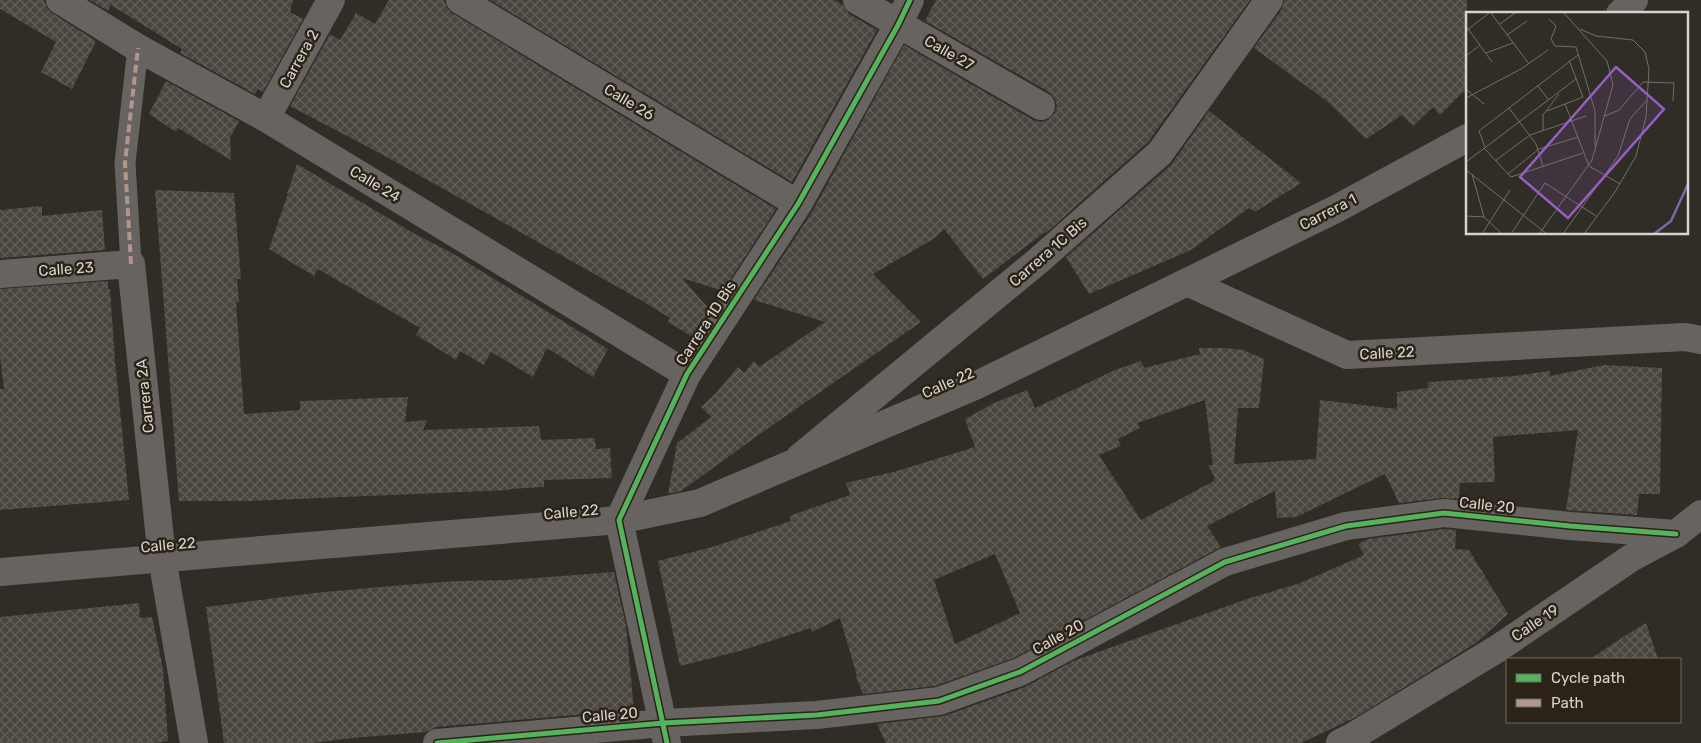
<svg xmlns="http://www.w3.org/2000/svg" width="1701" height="743" font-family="Rubik,sans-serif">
	<defs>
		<pattern id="building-cross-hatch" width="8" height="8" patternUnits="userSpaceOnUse" patternTransform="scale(1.25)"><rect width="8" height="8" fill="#49453f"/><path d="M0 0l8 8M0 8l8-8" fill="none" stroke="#625f59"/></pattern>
	</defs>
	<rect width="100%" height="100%" fill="#302c26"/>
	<path fill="url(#building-cross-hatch)" fill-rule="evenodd" d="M0,0H44L47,8L52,13L96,41L72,89L41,72L56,42L0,9Z
		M90,0H293L290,12L303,19L263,92L258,89L255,94L180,53L182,49L111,5L108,11Z
		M389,0H444L447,8L452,13L776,209L723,291L682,278L710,310L693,337L668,322L670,318L639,299L385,156L290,106L330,34L340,40L356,13L375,24Z
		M490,0H834L843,5L849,14L877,30L792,182Z
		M936,0H1250L1148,142L1046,233L1045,232L983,279L944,229L935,238L873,274L921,322L760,434L681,491L668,494L677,443L711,417L701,407L715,394L738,367L744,373L754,361L759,367L825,322L754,300L812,212L904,45L1033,120L1041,122L1048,120L1055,113L1057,106L1055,99L1049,92L925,21Z
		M1284,0H1467V88L1440,115L1433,107L1413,126L1402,115L1366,139L1328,102L1254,48L1282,9Z
		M166,81L239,121L230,138L231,160L178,128L176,132L149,114Z
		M1209,111L1301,183L1255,212L1249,208L1191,250L1089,294L1066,257L1171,165Z
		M297,164L415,234L452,253L608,349L593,377L547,348L533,377L491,352L484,365L460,351L456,360L416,335L420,328L318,269L314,276L269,249L287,196H289L287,194Z
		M155,190L234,193L241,279H237L239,302H236L244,414L300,410V401L408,397L405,422L427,420L423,430L539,426L541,440L595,438L596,449L610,448L612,478L544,480V487L509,489L510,490L251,501H179Z
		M42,206V216L102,210L105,250L0,258V210Z
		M108,281V289H110L115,361L129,500L0,510V389H4L0,356V289Z
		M1199,348H1225L1243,350L1264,359L1259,408H1238L1234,464L1316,459L1320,400L1397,409V392L1428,388V382L1514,376L1550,371V376L1604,365L1662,368L1660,494H1639L1637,515L1566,510L1578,430L1493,437L1495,482L1460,483L1459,499L1442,498L1399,503L1385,474L1296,517L1277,518L1275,491L1207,526L1221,547L1014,658L935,686L863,694L856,677L857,676L840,618L812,632L811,628L740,651L680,666L658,561L712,547L791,521L789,516L850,495L846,483L897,471L975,447L965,419L994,403L1027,390L1035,408L1115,370L1141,361L1144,368L1200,354ZM1205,400L1213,465H1208L1214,476V481L1141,520L1099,455L1121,446L1118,439L1140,428L1137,423ZM995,554L1020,613L955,644L934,580Z
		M1444,529L1456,530L1455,549L1469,550L1508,614L1476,643L1356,717L1301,743H886L877,724L944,716L1025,687L1073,661L1247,599L1297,584L1328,571L1364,555L1358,544L1368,539Z
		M614,572L626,626L634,710L436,727L426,732L352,738L312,743H224L206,607L314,593L403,585L458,581L509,580Z
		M139,603L140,618L152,617L163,669L168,741L154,743H0V617Z
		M1646,623L1658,659H1590L1629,633Z"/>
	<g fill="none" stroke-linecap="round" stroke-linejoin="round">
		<path stroke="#666361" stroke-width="21" d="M131,264L125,163L138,48"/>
		<path stroke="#666361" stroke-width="28" d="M60,0L138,48L266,118L687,374
			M460,0L798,204
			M857,0L1041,106
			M266,118L331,0
			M0,274L131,264L162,558L194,743
			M1187,282L1347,355L1685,337L1701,340
			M800,457L1038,261L1160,153L1269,0
			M437,743L664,723L817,715L939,701L1020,672L1225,562L1346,526L1444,513L1570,526L1676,534
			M667,743L619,520L687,374L798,204L898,25L910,0"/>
		<path stroke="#676360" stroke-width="28" d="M1620,14L1634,0
			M0,572L619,520L700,503L977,385L1336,209L1467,138
			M1340,743L1352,737L1497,649L1631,558L1676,534L1701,514"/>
		<path stroke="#b2968c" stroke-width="4" stroke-dasharray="8 4" stroke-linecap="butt" d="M131,264L125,163L138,48"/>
		<defs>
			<path id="cycleway" d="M437,743L664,723L817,715L939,701L1020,672L1225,562L1346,526L1444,513L1570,526L1676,534
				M667,743L619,520L687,374L798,204L898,25L910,0"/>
		</defs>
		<use href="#cycleway" stroke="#2b2317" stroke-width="8"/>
		<use href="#cycleway" stroke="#56b35d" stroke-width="5"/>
	</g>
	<g text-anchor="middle" stroke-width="5" stroke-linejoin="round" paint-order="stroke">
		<g font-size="15" fill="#d8d3cb" stroke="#2b2317">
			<text transform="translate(949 53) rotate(30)" y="5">Calle 27</text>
			<text transform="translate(299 59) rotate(-61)" y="5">Carrera 2</text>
			<text transform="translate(629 102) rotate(31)" y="5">Calle 26</text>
			<text transform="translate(375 184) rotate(31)" y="5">Calle 24</text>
			<text transform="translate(1328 212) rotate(-27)" y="5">Carrera 1</text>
			<text transform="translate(1048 252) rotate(-41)" y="5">Carrera 1C Bis</text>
			<text transform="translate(66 269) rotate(-4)" y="5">Calle 23</text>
			<text transform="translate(706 323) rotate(-57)" y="5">Carrera 1D Bis</text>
			<text transform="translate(1387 353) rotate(-3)" y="5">Calle 22</text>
			<text transform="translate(948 383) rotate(-24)" y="5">Calle 22</text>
			<text transform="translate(145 396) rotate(-96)" y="5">Carrera 2A</text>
			<text transform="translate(1487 505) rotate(6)" y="5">Calle 20</text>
			<text transform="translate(571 512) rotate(-5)" y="5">Calle 22</text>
			<text transform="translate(168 545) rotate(-5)" y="5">Calle 22</text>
			<text transform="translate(1535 623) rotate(-34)" y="5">Calle 19</text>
			<text transform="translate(1058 637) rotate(-29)" y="5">Calle 20</text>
			<text transform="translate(610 715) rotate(-5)" y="5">Calle 20</text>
		</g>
	</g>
	<g transform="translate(1466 12)">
		<rect width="222" height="222" fill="#302c26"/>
		<path fill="none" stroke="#7c67a7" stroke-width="2.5" d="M188,222L205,209L222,172"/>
		<path fill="none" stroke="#736f68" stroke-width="1" d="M25,1L63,52M83,7L90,14L85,27L89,34L110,35L129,99V135M34,12L49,1M0,14L26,50M114,17L130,24L167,28L179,40L183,57L180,105L170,144L149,180L118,222M0,19L23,1M41,23L61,9M20,41L47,31M0,44L14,33M71,73L82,87M0,77L18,92M0,86L55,57L82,38M99,92L123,154L154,172M43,96L70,132L77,154M81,99L117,85L103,48M139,104L153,98L177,70L208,71L207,89M77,118V103L93,82M19,135L13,119L112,43M18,136L45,165L117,141M29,149L64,123L120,104M0,150L110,67M0,158L81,222M6,162L18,205L36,222M42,162L73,137L112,125M0,204L18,205M16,222L44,178M45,222L79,171L130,204M73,222L126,148L147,73L141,49L98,1M97,222L152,144L164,107L181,88"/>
		<path fill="#975ec3" fill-opacity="0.15" stroke="#975ec3" stroke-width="2.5" d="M150,55L198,97L102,206L54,165Z"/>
		<rect width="222" height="222" fill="none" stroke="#d8d3cb" stroke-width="2.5"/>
	</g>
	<rect x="1506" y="658" width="175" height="65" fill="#2b2317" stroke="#70695f"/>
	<rect x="1516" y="674" width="25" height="8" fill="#56b35d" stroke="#70695f"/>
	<text x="1551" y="683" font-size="15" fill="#d8d3cb">Cycle path</text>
	<rect x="1516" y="699" width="25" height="8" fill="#b2968c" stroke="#70695f"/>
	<text x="1551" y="708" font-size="15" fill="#d8d3cb">Path</text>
</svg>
